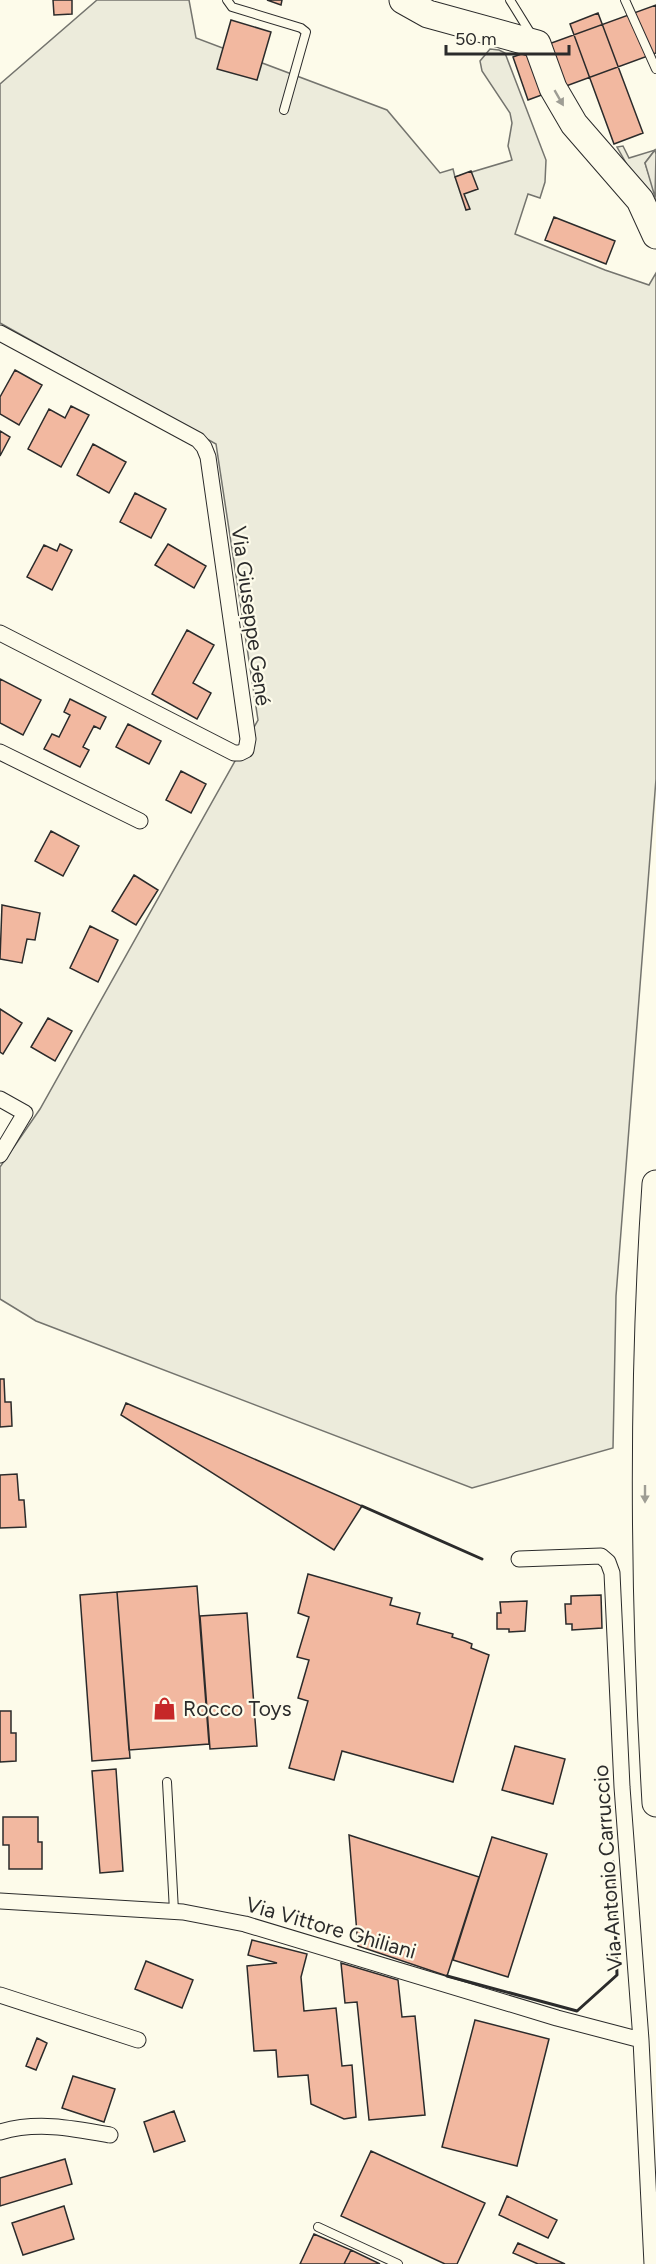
<svg xmlns="http://www.w3.org/2000/svg" width="656" height="2264" font-family="Figtree,sans-serif">
	<rect width="100%" height="100%" fill="#fdfbea"/>
	<path fill="#ecebdb" stroke="#74746e" stroke-width="1.5" d="M97,0H189L196,38L387,110L440,173L453,169L455,177L512,160L508,146L512,123L510,113L482,71L480,61L490,49L499,50L505,53L546,160L545,182L540,198L528,194L515,234L605,270L649,285L656,273V779L616,1296L613,1448L472,1488L36,1321L0,1299V1167L40,1109L258,720L216,444L0,323V84Z
		M623,146L629,158L655,150L645,163L656,196V216L617,147Z"/>
	<path fill="#eceadb" stroke="#74746e" stroke-width="1.5" d="M655,150L656,154L655,197L645,163Z"/>
	<path fill="#f2b8a0" stroke="#2b2b2b" stroke-width="1.5" d="M53,0H72V14L54,15Z
		M267,0H282L281,5Z
		M656,5V53L528,100L513,57Z
		M598,13L643,133L614,144L570,24Z
		M231,20L271,32L257,80L217,69Z
		M471,171L478,189L464,194L470,209L466,210L455,177Z
		M554,217L615,241L606,264L545,240Z
		M15,370L42,385L19,425L0,414V397Z
		M71,406L89,415L61,467L28,449L49,409L65,418Z
		M0,431L10,437L0,456Z
		M93,444L126,462L109,493L77,475Z
		M135,493L166,509L151,538L120,522Z
		M60,544L72,550L52,590L27,577L44,545L57,551Z
		M168,544L206,566L194,588L155,565Z
		M187,630L214,645L193,683L211,693L197,719L152,694Z
		M0,679L41,700L23,735L0,723Z
		M70,699L106,717L100,729L94,726L83,747L89,750L80,767L44,749L52,734L59,737L70,715L64,712Z
		M128,724L161,741L149,764L116,747Z
		M181,771L206,784L191,813L166,800Z
		M51,831L79,846L63,876L35,861Z
		M134,875L158,890L136,925L112,911Z
		M2,905L40,913L35,940L27,939L22,963L0,959Z
		M90,926L118,940L98,982L70,968Z
		M0,1009L22,1023L3,1054L0,1052Z
		M48,1018L72,1031L55,1061L31,1047Z
		M0,1379H4L5,1402H11L12,1426L0,1427Z
		M126,1403L362,1506L334,1550L121,1415Z
		M17,1474L19,1500H24L26,1527L0,1528V1475Z
		M308,1574L392,1598L390,1605L420,1613L417,1624L453,1634L452,1637L465,1641L472,1644L471,1648L489,1655L453,1782L342,1751L334,1780L289,1768L308,1701L298,1698L309,1660L297,1657L309,1617L298,1613Z
		M197,1586L209,1744L129,1750L117,1592Z
		M117,1592L130,1758L92,1761L80,1595Z
		M601,1595L602,1628L572,1630V1624H566L565,1604H571V1596Z
		M527,1601L525,1631L509,1632V1629H497V1613H501L500,1602Z
		M247,1613L257,1746L210,1749L200,1616Z
		M0,1711H11V1733H16V1761L0,1762Z
		M515,1746L565,1759L553,1804L502,1790Z
		M116,1769L123,1871L100,1873L92,1771Z
		M3,1817H38V1842H42V1869H9V1845H3Z
		M349,1835L479,1877L447,1976L358,1946Z
		M492,1837L547,1854L508,1977L453,1960Z
		M252,1940L307,1954L301,1977L304,2011L336,2008L342,2066L352,2065L356,2117L344,2119L311,2104L308,2075L278,2077L276,2050L254,2051L247,1966L277,1963L248,1955Z
		M146,1961L193,1980L182,2008L135,1989Z
		M341,1963L398,1980L402,2017L415,2016L425,2115L369,2120L357,2002L345,2003Z
		M475,2020L549,2039L517,2166L442,2147Z
		M37,2038L47,2043L36,2070L26,2066Z
		M73,2076L115,2089L104,2122L62,2108Z
		M174,2111L185,2141L154,2152L144,2122Z
		M371,2151L485,2203L457,2264H445L341,2216Z
		M65,2159L72,2184L0,2206V2178Z
		M507,2196L557,2220L548,2238L499,2215Z
		M64,2206L74,2239L23,2255L12,2223Z
		M314,2234L351,2250L344,2264H300Z
		M518,2243L565,2264H538L513,2253Z
		M351,2250L380,2264H344Z"/>
	<g fill="none" stroke-linecap="round" stroke-linejoin="round">
		<defs>
			<path id="service" d="M227,0L232,7L301,28L306,32L284,110
				M510,0L531,34
				M625,0L656,69
				M167,1782L174,1911
				M318,2227L398,2264"/>
			<path id="minor" d="M0,333L198,440L204,447L208,457L248,739L246,750L240,753H234L0,633
				M0,752L140,821
				M0,1099L25,1113L0,1155
				M519,1559L601,1556L608,1562L612,1573L622,1787L641,2040L652,2264
				M0,1901L183,1912L245,1924L557,2018L641,2040
				M0,1995L138,2040
				M0,2132C37,2121 72,2128 110,2135"/>
			<path id="motorway" d="M403,0L428,14L537,44L553,88L574,124L640,200L656,235
				M656,1184C642,1390 644,1596 656,1803"/>
		</defs>
		<use href="#service" stroke="#2b2b2b" stroke-width="10"/>
		<use href="#minor" stroke="#2b2b2b" stroke-width="17"/>
		<use href="#motorway" stroke="#2b2b2b" stroke-width="29"/>
		<use href="#service" stroke="#fdfbea" stroke-width="8"/>
		<use href="#minor" stroke="#fdfbea" stroke-width="15"/>
		<use href="#motorway" stroke="#fdfbea" stroke-width="27"/>
		<path stroke="#2b2b2b" stroke-width="3" d="M362,1506L482,1559
			M447,1976L577,2011L617,1975L613,1862"/>
	</g>
	<defs><path id="oneway-solid" d="M-6-.8H1V-3.2L6.5 0L1 3.2V.8H-6Z" transform="scale(1.5)"/></defs>
	<g fill="#9e9d94">
		<use href="#oneway-solid" transform="translate(559 98) rotate(60)"/>
		<use href="#oneway-solid" transform="translate(645 1494) rotate(90)"/>
	</g>
	<defs>
		<symbol id="shop-bare" viewBox="-9 -9 18 18"><path d="M-5-2.5h2.3a2.7 3.5 0 0 1 5.4 0H5L5.5 6h-11ZM-1.5-2.5h3a1.5 2.3 0 0 0-3 0Z" fill="#c62828" stroke="#fdfbea" stroke-width="2.5" paint-order="stroke"/></symbol>
	</defs>
	<g fill-rule="evenodd">
		<use href="#shop-bare" x="148" y="1692" width="33" height="33"/>
	</g>
	<g text-anchor="middle" stroke-width="4.5" stroke-linejoin="round" paint-order="stroke">
		<g font-size="21" fill="#2b2b2b" stroke="#fdfbea">
			<text transform="translate(251 616) rotate(82)" y="7">Via Giuseppe Gené</text>
			<text transform="translate(608 1868) rotate(-94)" y="7">Via Antonio Carruccio</text>
			<text transform="translate(331 1928) rotate(16)" y="7">Via Vittore Ghiliani</text>
		</g>
		<g font-size="21" fill="#2b2b2b" stroke="#fdfbea" text-anchor="start">
			<text x="183" y="1716">Rocco Toys</text>
		</g>
	</g>
	<path d="M446 45v9h123v-9" fill="none" stroke="#2b2b2b" stroke-width="3"/>
	<text x="455" y="45" font-size="18" fill="#2b2b2b" stroke="#fdfbea" stroke-width="4.5" paint-order="stroke">50 m</text>
</svg>
